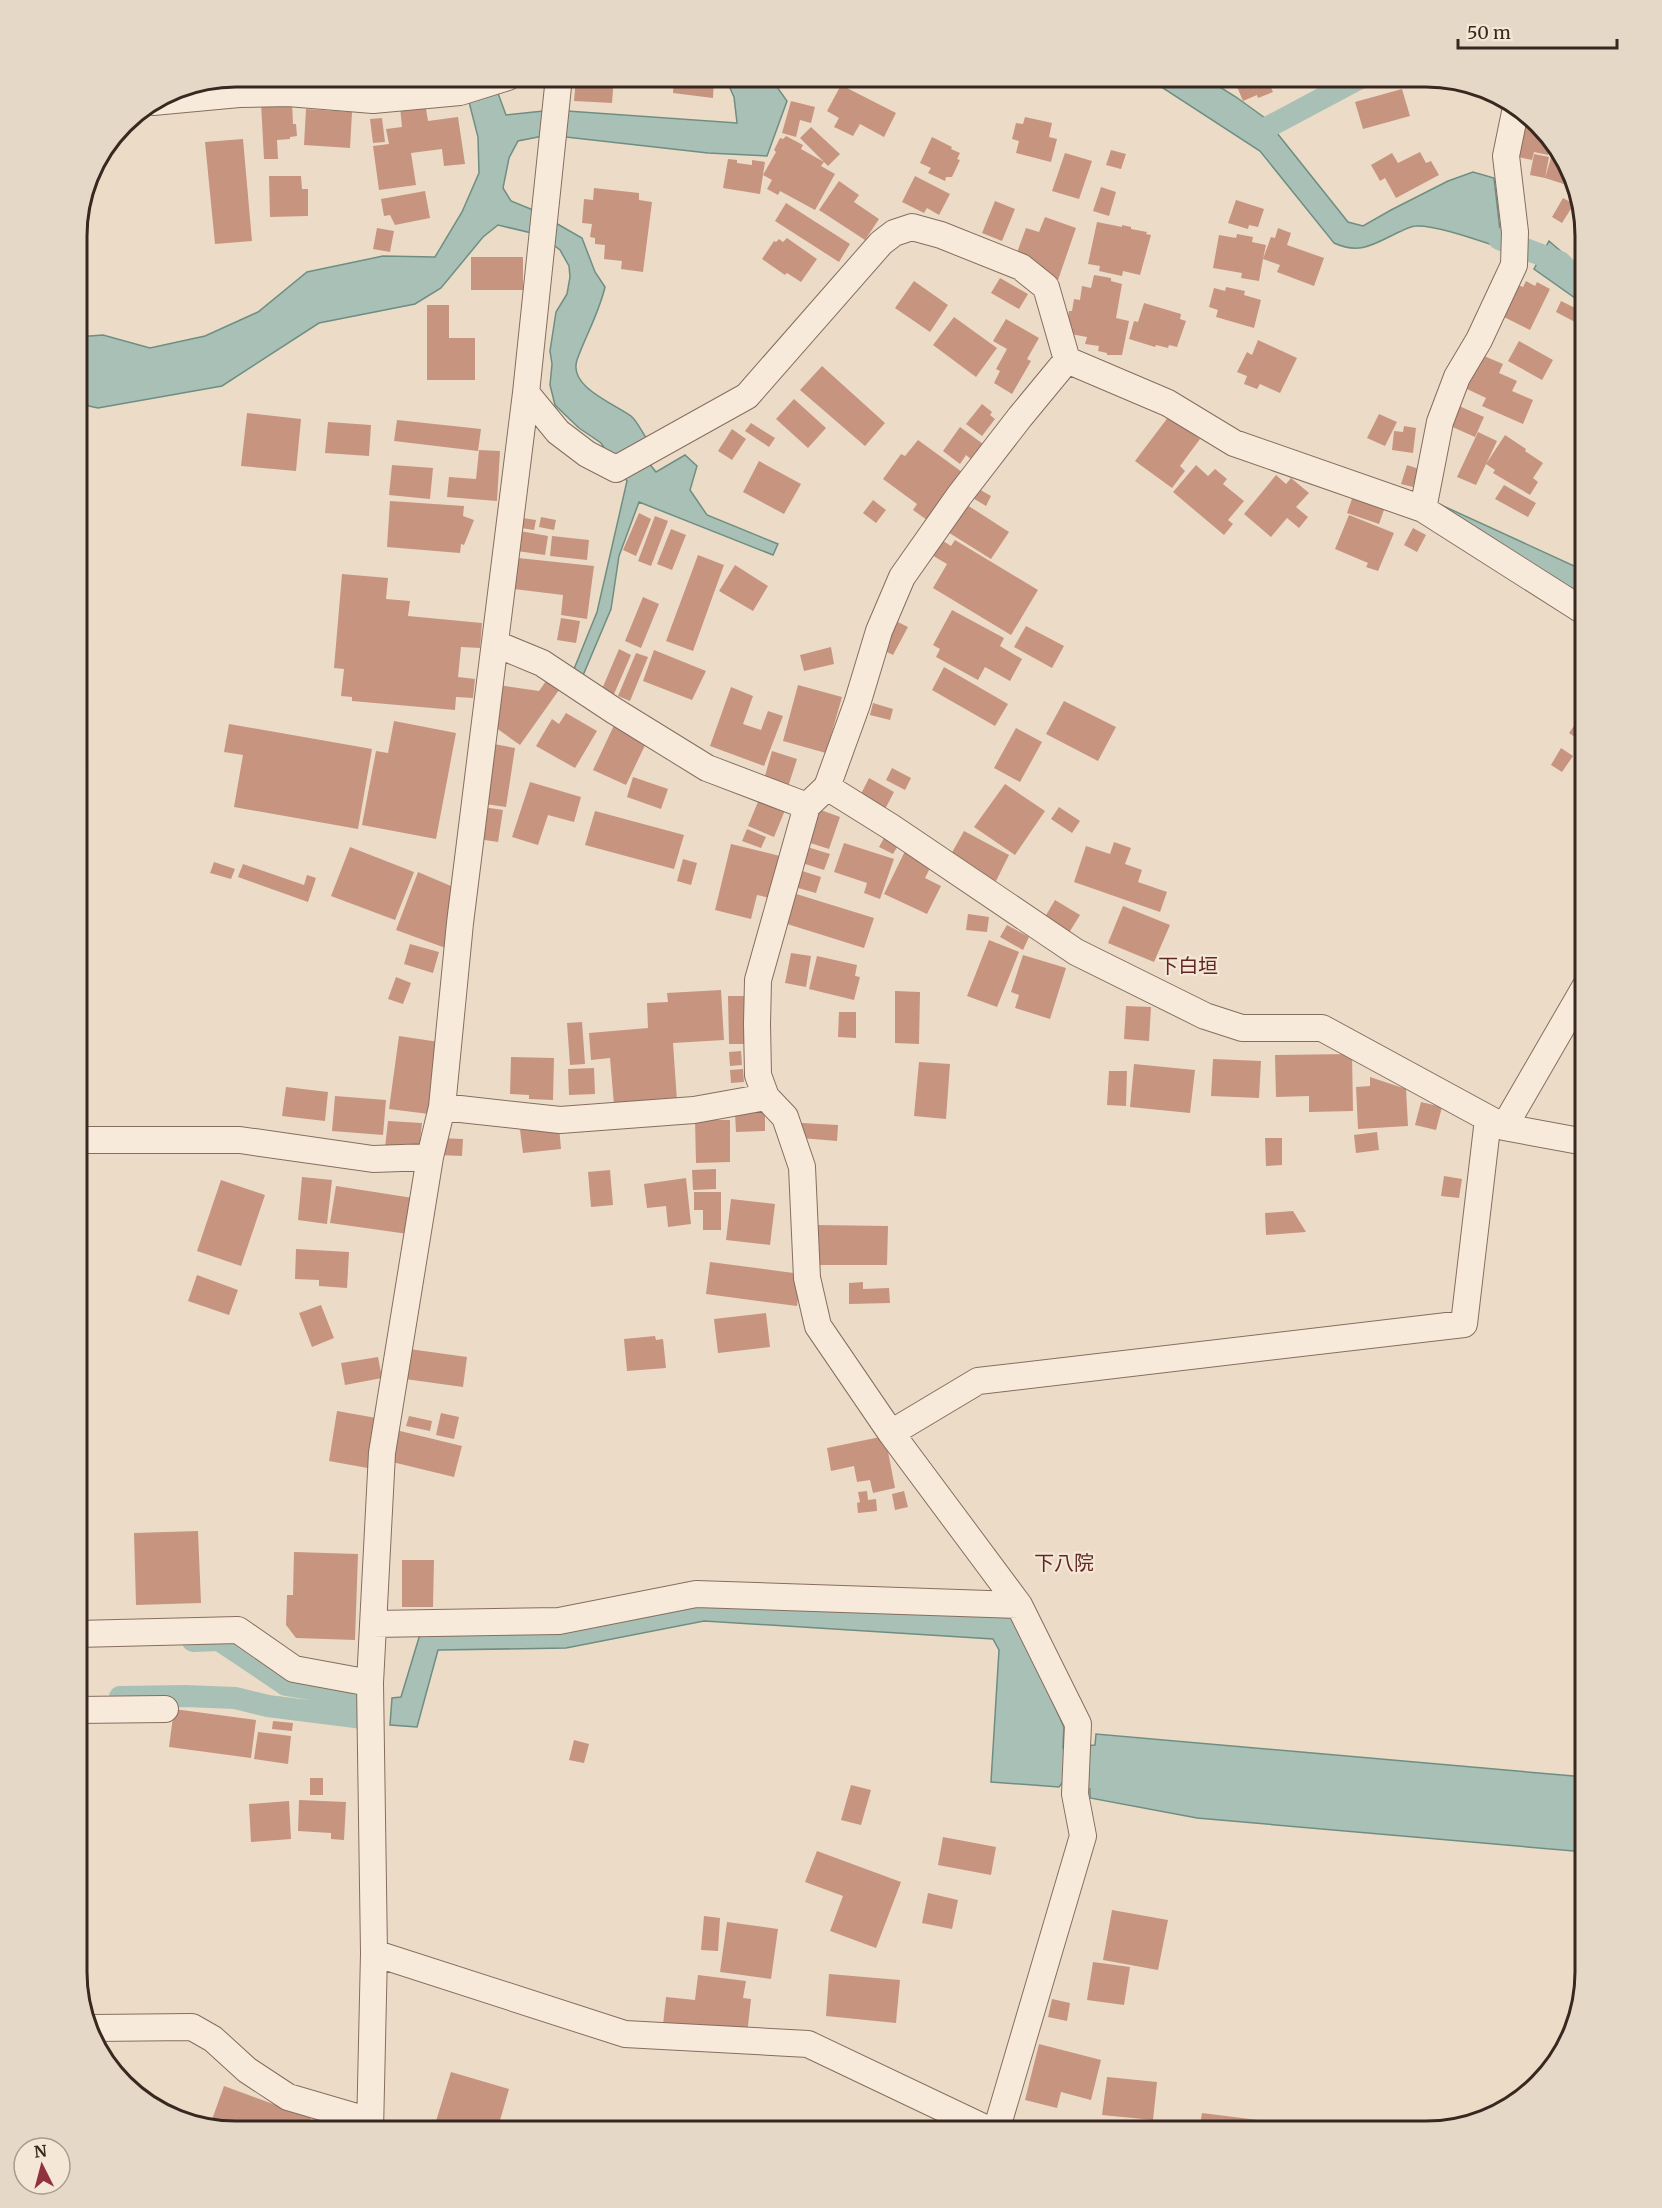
<svg xmlns="http://www.w3.org/2000/svg" width="1662" height="2208" font-family="Merriweather,'Noto Sans JP',serif">
	<rect width="100%" height="100%" fill="#ecdcc7"/>
	<path fill="#a8c0b6" stroke="#6f8e82" stroke-width="1.5" d="M459,77H492L506,115L553,110L737,123L734,97L725,77H770L787,101L767,156L708,153L548,135L518,141L509,158L503,188L511,201L533,210L582,238L595,272L605,287C599,313 586,335 577,360C568,387 615,404 631,416C637,421 642,432 647,439L637,448L656,472L685,455L697,466L690,490L707,515L778,544L773,555L639,502L619,556L611,609L581,680L572,674L597,612L627,481L601,443L579,428L555,405L550,385L552,364L550,351L556,312L567,294L570,277L569,266L560,250L540,235L498,225L483,237L441,288L415,304L319,323L222,386L98,408L89,406L77,396V337L103,335L150,348L205,336L258,312L307,272L383,256L435,257L462,212L479,173L478,137L468,98Z
		M1146,77H1204L1236,97L1265,118L1348,222L1363,226L1391,210L1448,181L1473,172L1494,178L1502,248C1480,241 1437,225 1416,226C1411,226 1404,230 1399,232C1374,244 1360,255 1334,243L1260,151Z
		M1549,241L1585,272V305L1534,269Z
		M1439,504L1585,571V597H1583Z
		M702,1603L1014,1616L1064,1727L1063,1748L1095,1745L1096,1734L1585,1777V1852L1197,1818L1090,1798V1789L1062,1783L1059,1787L991,1782L999,1650L993,1639L704,1621L566,1648L438,1650L417,1727L390,1725L392,1698L401,1697L421,1631Z"/>
	<g fill="none" stroke-linecap="round" stroke-linejoin="round">
		<path stroke="#a8c0b6" stroke-width="22" d="M1259,132L1362,77
			M1499,239L1560,262L1567,269
			M120,1697L185,1696L235,1698L268,1706L363,1718L364,1698L286,1685L219,1640L193,1641"/>
	</g>
	<path fill="#c79480" d="M325,77H359L358,86L325,85Z
		M367,77H384L382,87L365,84Z
		M576,77H614L612,103L574,101Z
		M674,77H714L713,98L673,93Z
		M1233,77H1278V79L1269,83L1273,92L1258,98L1257,95L1243,101Z
		M841,85L896,113L884,137L860,124L853,136L834,127L839,118L827,111Z
		M1402,89L1410,116L1363,129L1355,102Z
		M791,101L815,107L811,123L800,120L796,137L782,133Z
		M292,102L293,124H296L297,136L290,137V139L277,140L278,159H264L261,103Z
		M425,103L428,121L458,117L465,164L444,166L442,149L411,153L416,185L379,190L373,146L389,144L386,129L402,127L400,107Z
		M306,109L352,112L350,148L304,145Z
		M1025,117L1052,123L1049,137L1057,139L1051,162L1016,153L1019,141L1012,139L1016,123L1023,124Z
		M382,118L385,142L373,143L370,119Z
		M1522,121L1534,124L1552,141L1548,155L1534,152L1532,160L1514,156Z
		M811,127L840,154L828,166L800,138Z
		M786,136L803,145L801,149L824,162L821,166L835,174L815,210L780,191L778,195L767,189L772,180L763,175L776,152L774,150L780,138L783,139Z
		M932,137L952,147L951,149L960,153L957,159L960,160L952,177H946L945,181L928,173L931,168L920,163Z
		M243,139L252,241L215,244L205,142Z
		M1555,144L1559,148L1570,186L1545,178Z
		M1111,150L1126,154L1121,169L1106,165Z
		M1420,152L1426,163L1431,161L1439,175L1396,198L1385,178L1380,181L1371,165L1392,153L1398,163Z
		M1065,153L1092,161L1079,199L1052,191Z
		M1534,154L1549,157L1545,178L1530,175Z
		M728,159L737,160V163L752,165V160L765,162L760,194L723,188Z
		M269,176H301L302,189H308V216L270,217Z
		M915,176L950,194L939,215L927,208L924,213L902,202Z
		M839,181L859,195L854,202L879,219L865,240L819,210Z
		M1101,187L1116,192L1109,216L1093,211Z
		M594,188L639,193V200L652,202L643,272L621,269L622,261L604,259L605,245L595,244V238L590,237L592,224L582,223L584,199L593,200Z
		M425,191L430,218L395,225L390,215L384,216L381,199Z
		M1563,198L1574,204L1562,223L1552,217Z
		M1236,200L1264,209L1258,227L1249,225L1248,229L1228,223Z
		M995,201L1015,209L1002,241L982,233Z
		M786,203L850,244L839,262L775,221Z
		M1045,217L1076,228L1058,280L1034,272L1015,258L1026,228L1039,232Z
		M1097,222L1122,227V225L1131,227V229L1147,232L1146,234L1151,235L1140,275L1123,271L1122,276L1099,271L1100,266L1088,264Z
		M377,228L394,231L390,252L373,249Z
		M1278,228L1291,233L1287,245L1324,258L1314,286L1277,272L1280,265L1263,259L1259,281L1241,278L1242,273L1213,268L1219,235L1236,238L1237,234L1253,237L1252,242L1266,245L1263,259L1271,237L1275,238Z
		M787,238L817,259L801,282L787,273L785,275L762,259L774,241L776,242L779,239L783,242Z
		M471,257H523V290H471Z
		M1094,275L1111,278V281L1122,284L1116,318L1129,321L1122,355H1107V353L1098,351L1099,346L1085,344L1087,337L1065,333L1069,311H1072L1074,299L1080,300L1082,286L1091,288Z
		M1000,278L1028,294L1019,309L991,293Z
		M914,281L948,305L930,332L895,308Z
		M1526,281L1535,286L1537,282L1550,289L1530,330L1498,314L1514,283L1523,287Z
		M1226,287L1245,291L1244,295L1261,300L1254,328L1216,317L1218,310L1209,307L1214,288L1225,291Z
		M1561,301L1581,311L1575,322L1556,312Z
		M1144,303L1181,314L1180,319L1186,321L1177,347L1169,345L1168,348L1156,345L1155,347L1129,339L1134,321L1138,322Z
		M427,305H449V338H475V380H427Z
		M954,317L997,348L976,377L933,345Z
		M1006,319L1039,338L1027,359L1031,361L1012,394L994,383L1000,371L996,369L1007,349L993,341Z
		M1258,340L1297,358L1280,393L1260,384L1257,389L1244,384L1247,376L1237,372L1247,352L1252,355Z
		M1519,341L1553,360L1542,380L1508,361Z
		M1477,353L1503,364L1499,373L1517,381L1512,391L1533,400L1523,424L1482,406L1486,398L1467,389L1470,382L1465,380Z
		M822,366L885,423L865,446L800,390Z
		M794,399L826,428L808,448L776,419Z
		M982,404L992,412L990,415L995,419L982,436L966,424Z
		M1457,405L1484,417L1475,437L1448,425Z
		M247,413L301,419L296,471L241,466Z
		M1379,414L1397,422L1385,446L1367,438Z
		M1169,416L1200,439L1180,466L1185,471L1172,488L1135,461Z
		M397,420L481,429L478,451L394,441Z
		M328,422L371,425L369,456L325,453Z
		M751,423L775,438L769,447L745,431Z
		M1404,426L1416,428L1413,453L1392,450L1394,431L1403,432Z
		M960,427L983,444L972,460L966,455L960,464L943,451Z
		M732,429L746,439L732,460L718,451Z
		M1478,432L1497,441L1476,485L1457,477Z
		M1505,435L1526,449L1525,451L1543,463L1533,478L1538,482L1530,495L1493,473L1495,470L1486,464Z
		M918,440L962,472L927,520L913,510L917,504L883,479L901,454L905,456Z
		M479,450L500,451L497,501L447,497L449,477L476,479Z
		M759,461L801,484L784,514L743,492Z
		M392,465L433,468L430,499L389,495Z
		M1196,465L1208,476L1215,469L1227,479L1223,484L1244,501L1228,520L1233,524L1224,535L1173,492Z
		M1407,465L1419,469L1413,487L1401,484Z
		M1276,475L1286,484L1291,478L1309,493L1296,507L1308,517L1299,528L1287,518L1271,537L1244,514Z
		M1504,485L1536,503L1528,517L1495,499Z
		M977,488L991,496L986,506L971,497Z
		M1353,496L1385,507L1379,524L1347,513Z
		M873,500L886,510L876,523L863,513Z
		M390,501L464,506L463,516L474,520L464,545L461,544L460,553L387,547Z
		M961,501L1009,532L991,559L943,529Z
		M639,513L651,519L636,556L623,550Z
		M1349,515L1394,533L1378,571L1366,567L1368,563L1335,549Z
		M655,516L668,521L651,566L638,561Z
		M541,517L556,520L554,530L539,527Z
		M523,518L536,520L534,530L521,528Z
		M1413,528L1426,535L1417,552L1404,545Z
		M671,529L686,535L672,570L657,564Z
		M520,531L548,536L545,555L517,551Z
		M552,536L589,540L587,560L550,556Z
		M940,539L951,546L955,540L1038,590L1011,635L933,588L947,564L930,554Z
		M698,555L724,565L693,651L666,641Z
		M518,558L594,566L587,619L561,615L563,595L514,589Z
		M735,565L768,586L753,611L719,591Z
		M342,574L388,578L386,599L410,601L408,616L482,623L480,648L461,647L458,677L475,679L473,698L456,697L455,710L352,701V697L341,696L344,669L334,668Z
		M643,597L659,604L641,648L625,641Z
		M952,610L1004,638L1000,646L1022,659L1010,681L985,667L978,680L936,657L940,649L933,645Z
		M561,618L580,621L576,643L557,640Z
		M898,622L908,627L893,655L883,650Z
		M1026,626L1064,646L1052,668L1014,647Z
		M831,647L834,664L804,671L800,655Z
		M619,649L631,655L614,694L602,689Z
		M654,650L706,671L692,700L643,681Z
		M636,653L648,657L630,701L618,696Z
		M944,667L1008,704L995,726L932,690Z
		M546,681L559,690L520,745L492,725L498,685L539,691Z
		M798,685L842,697L826,753L783,741Z
		M731,687L753,696L743,724L761,730L768,711L783,716L764,766L710,746Z
		M1064,701L1116,727L1098,761L1046,734Z
		M873,703L893,709L890,720L870,715Z
		M1585,710V737L1582,742L1569,733Z
		M566,713L597,731L575,768L536,746L552,719L559,724Z
		M394,721L456,733L436,839L362,825L376,751L388,753Z
		M616,721L649,737L626,785L593,770Z
		M229,724L372,749L358,829L234,807L243,755L224,752Z
		M1016,728L1042,742L1020,782L994,768Z
		M494,744L515,748L506,807L485,804Z
		M1561,748L1573,756L1562,772L1551,765Z
		M772,751L797,759L787,790L763,783Z
		M892,768L911,778L905,790L886,780Z
		M633,777L668,789L661,809L627,797Z
		M869,778L894,792L882,815L857,802Z
		M530,782L581,797L574,822L548,815L538,845L512,837Z
		M1005,784L1045,811L1015,855L974,827Z
		M760,797L786,808L774,837L748,826Z
		M483,807L503,810L498,842L478,839Z
		M1059,807L1080,821L1072,833L1051,819Z
		M818,809L840,817L829,849L807,842Z
		M595,811L684,835L674,869L585,845Z
		M747,829L766,837L761,848L742,841Z
		M964,831L1009,855L996,881L950,856Z
		M885,836L899,844L893,854L879,847Z
		M1114,842L1131,848L1125,864L1142,870L1138,882L1167,892L1160,912L1074,882L1086,846L1110,854Z
		M844,843L894,859L880,899L864,893L867,883L834,872Z
		M731,844L780,856L770,898L757,895L751,919L715,910Z
		M804,846L830,854L824,870L799,862Z
		M350,847L414,872L395,920L331,896Z
		M907,847L934,860L925,878L941,886L927,914L884,894Z
		M683,859L697,863L691,885L677,881Z
		M214,862L235,869L231,879L210,873Z
		M243,864L304,885L307,875L316,878L308,902L238,877Z
		M796,869L821,877L816,893L791,886Z
		M418,872L458,889L451,950L396,930Z
		M793,893L874,918L864,948L784,923Z
		M1055,900L1080,915L1067,936L1042,922Z
		M1123,906L1170,925L1154,962L1108,943Z
		M968,914L989,917L987,932L966,930Z
		M1007,925L1029,937L1023,950L1000,937Z
		M989,940L1019,952L997,1007L967,996Z
		M410,944L439,952L433,973L404,964Z
		M791,953L811,956L806,987L785,983Z
		M1023,955L1066,968L1050,1019L1015,1008L1019,995L1011,992Z
		M817,956L857,965L855,976L860,977L854,1000L809,989Z
		M396,977L411,983L403,1004L388,999Z
		M721,990L724,1040L673,1043L677,1101L614,1105L610,1058L591,1060L589,1033L648,1028L647,1003L668,1002L667,993Z
		M895,991L920,992L919,1044L895,1043Z
		M728,996H744L745,1044H729Z
		M1126,1006L1151,1007L1149,1041L1124,1039Z
		M839,1012H856V1038L838,1037Z
		M582,1022L585,1064L570,1065L567,1023Z
		M399,1036L439,1042L429,1114L389,1109Z
		M741,1051L742,1065L730,1066L729,1052Z
		M1352,1054L1353,1111L1309,1112V1096L1276,1097L1275,1055Z
		M511,1057L554,1058L553,1100L529,1099V1095L510,1094Z
		M1213,1059L1261,1061L1259,1098L1211,1096Z
		M919,1062L950,1064L946,1119L914,1116Z
		M1134,1064L1195,1070L1190,1113L1130,1107Z
		M594,1068L595,1094L569,1095L568,1069Z
		M743,1069L744,1082L731,1083L730,1070Z
		M1109,1071H1127L1126,1106L1107,1105Z
		M1370,1077L1406,1089L1408,1126L1358,1129L1356,1087L1370,1086Z
		M286,1087L328,1092L325,1121L282,1116Z
		M335,1096L386,1100L383,1135L332,1131Z
		M1421,1102L1442,1107L1436,1130L1415,1125Z
		M765,1112V1131L736,1132L735,1113Z
		M695,1120H730V1162L696,1163Z
		M388,1121L422,1123L419,1151L385,1148Z
		M802,1123L838,1125L837,1141L801,1138Z
		M559,1127L561,1149L523,1153L520,1130Z
		M1377,1132L1379,1150L1356,1153L1354,1135Z
		M439,1138L463,1139L462,1156L438,1155Z
		M1265,1138H1282V1165L1266,1166Z
		M716,1169V1189L693,1190L692,1170Z
		M610,1170L613,1205L591,1207L588,1172Z
		M1444,1176L1462,1179L1459,1198L1441,1196Z
		M302,1177L332,1180L327,1224L298,1220Z
		M686,1178L691,1224L668,1227L666,1206L647,1208L644,1184Z
		M221,1180L265,1195L241,1266L197,1251Z
		M336,1186L413,1198L408,1234L330,1223Z
		M694,1192H721V1230H703V1210H694Z
		M731,1199L775,1204L770,1245L726,1240Z
		M1293,1211L1306,1232L1266,1235L1265,1213Z
		M815,1225L888,1226L887,1265H814Z
		M296,1249L349,1252L347,1288L319,1286V1280L295,1279Z
		M710,1262L801,1274L797,1306L706,1294Z
		M197,1275L238,1290L229,1315L188,1301Z
		M863,1282V1289L889,1288L890,1303L849,1304V1283Z
		M321,1305L334,1338L312,1347L299,1313Z
		M766,1313L770,1347L718,1353L714,1319Z
		M655,1336L656,1340L663,1339L666,1368L627,1371L624,1339Z
		M409,1349L467,1357L463,1387L405,1379Z
		M378,1357L382,1378L345,1385L341,1363Z
		M337,1411L382,1419L373,1469L329,1461Z
		M441,1413L459,1417L454,1439L436,1435Z
		M409,1416L432,1421L430,1431L406,1426Z
		M396,1430L462,1446L454,1477L388,1461Z
		M885,1436L895,1488L873,1493L870,1480L857,1482L854,1466L831,1471L827,1448Z
		M867,1491L868,1500L876,1499L877,1511L858,1513L857,1503L860,1502L858,1492Z
		M904,1491L908,1507L895,1510L892,1494Z
		M198,1531L201,1603L136,1605L134,1533Z
		M294,1552L358,1554L355,1640L296,1638L286,1625L287,1595H293Z
		M402,1560H434L433,1607H402Z
		M174,1709L256,1720L251,1758L169,1747Z
		M273,1721L293,1723L292,1731L272,1729Z
		M258,1732L291,1736L288,1764L254,1759Z
		M574,1740L589,1744L584,1763L569,1760Z
		M310,1778H323V1795H310Z
		M851,1785L871,1790L861,1825L841,1820Z
		M299,1800L346,1802L344,1840L331,1839V1833L298,1831Z
		M289,1801L291,1839L251,1842L249,1804Z
		M943,1837L996,1847L991,1875L938,1865Z
		M817,1851L901,1882L876,1948L830,1931L843,1896L805,1882Z
		M928,1893L958,1900L952,1929L922,1923Z
		M1112,1910L1168,1920L1158,1970L1103,1960Z
		M704,1916L720,1918L718,1951L701,1950Z
		M727,1922L778,1929L771,1979L720,1972Z
		M1093,1962L1130,1967L1124,2005L1087,2000Z
		M829,1974L900,1980L896,2023L826,2016Z
		M698,1975L746,1981L743,1998L751,1999L747,2035L663,2025L666,1997L695,2000Z
		M1052,1999L1070,2003L1067,2021L1048,2017Z
		M1039,2044L1101,2060L1091,2100L1061,2092L1057,2108L1025,2100Z
		M451,2072L509,2089L497,2131H433Z
		M1107,2077L1157,2082L1153,2120L1102,2115Z
		M224,2086L311,2118L306,2131H235L210,2125Z
		M1202,2113L1274,2122L1273,2131H1199Z"/>
	<g fill="none" stroke-linecap="round" stroke-linejoin="round">
		<defs>
			<path id="minor" d="M153,102L239,94L288,93L373,100L460,92L508,77
				M1067,360L1168,403L1234,443L1423,509L1585,612
				M526,393L558,432L587,454L616,469L747,396L881,243L894,233L912,227L941,235L1021,267L1046,287L1067,360
				M1423,509L1440,422L1457,377L1479,340L1514,265L1515,232L1506,156L1516,107
				M496,644L542,663L613,710L707,768L807,806
				M827,787L891,827L1076,952L1205,1016L1242,1028H1322L1504,1127L1585,1142
				M442,1107L560,1120L694,1110L766,1097
				M1504,1127L1585,987
				M77,1140H240L373,1159L430,1157
				M891,1433L978,1381L1464,1324L1488,1119
				M373,1624L559,1621L696,1594L1019,1605
				M77,1634L238,1630L294,1669L370,1683
				M77,1710L165,1709
				M374,1953L625,2034L808,2044L991,2131
				M93,2028L192,2027L213,2039L247,2070L288,2097L370,2121
				M370,2131L374,1953L370,1683L382,1453L430,1157L442,1107L460,923L526,393L559,77
				M996,2131L1083,1836L1075,1794L1078,1724L1019,1605L891,1433L818,1326L807,1278L802,1167L785,1117L766,1097L758,1075L757,1024L758,980L807,806L827,787L857,704L879,631L902,577L959,496L1020,417L1067,360"/>
		</defs>
		<use href="#minor" stroke="#866e5e" stroke-width="28"/>
		<use href="#minor" stroke="#f7eada" stroke-width="26"/>
	</g>
	<g text-anchor="middle" stroke-width="4.5" stroke-linejoin="round" paint-order="stroke">
		<g font-size="20" fill="#612723" stroke="#f4e7d6">
			<text x="1188" y="973">下白垣</text>
			<text x="1064" y="1570">下八院</text>
		</g>
	</g>
	<path d="M0 0H1662V2208H0ZM236 87H1426A149 149 0 0 1 1575 236V1972A149 149 0 0 1 1426 2121H236A149 149 0 0 1 87 1972V236A149 149 0 0 1 236 87Z" fill="#e5d8c7" fill-rule="evenodd"/>
	<path fill="none" stroke="#382820" stroke-width="3" d="M236 87H1426A149 149 0 0 1 1575 236V1972A149 149 0 0 1 1426 2121H236A149 149 0 0 1 87 1972V236A149 149 0 0 1 236 87Z"/>
	<g transform="translate(42 2166) rotate(354)"><circle r="28" fill="#f4e7d6" stroke="#a99b8d" stroke-width="1.5"/>
	<path d="M0-4.5L10 22L0 15L-10 22Z" fill="#91323f"/>
	<text y="-9" font-size="16" font-weight="bold" text-anchor="middle" fill="#382820">N</text>
	</g>
	<path d="M1458 39v9h159v-9" fill="none" stroke="#382820" stroke-width="3"/>
	<text x="1467" y="39" font-size="18" fill="#382820" stroke="#f4e7d6" stroke-width="4.5" paint-order="stroke">50 m</text>
</svg>
